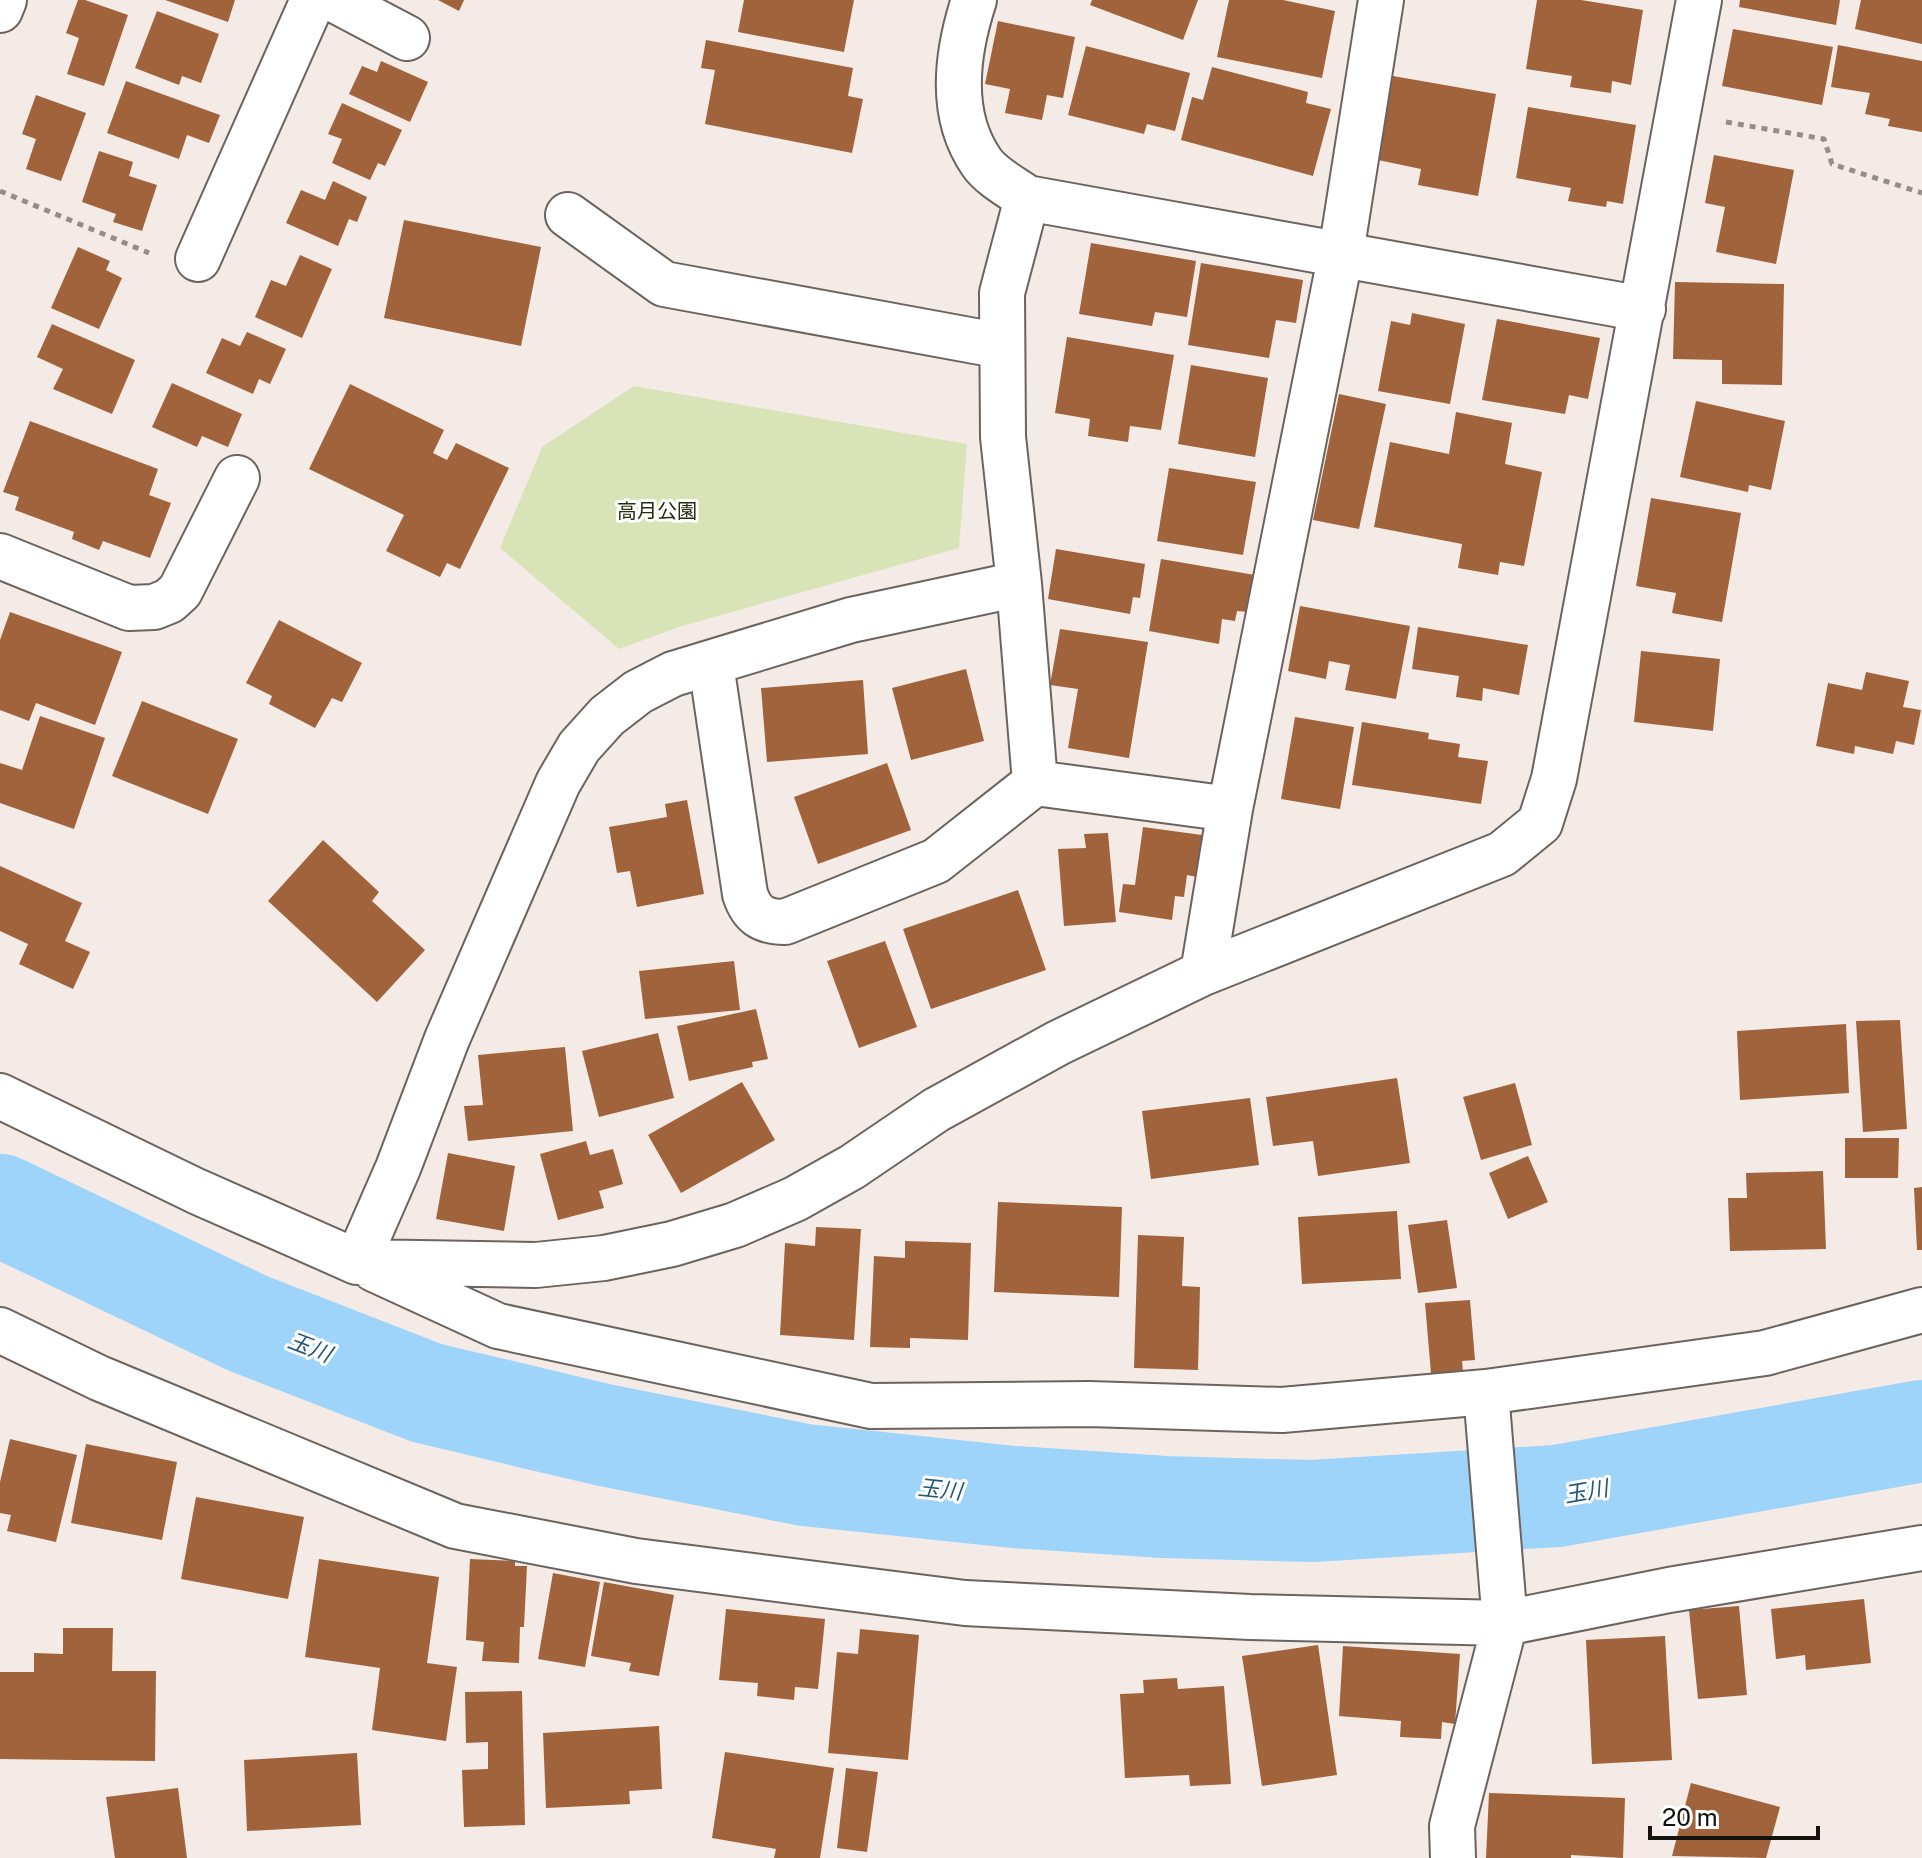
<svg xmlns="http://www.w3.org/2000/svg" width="1922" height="1858" font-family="'Public Sans','Noto Sans JP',sans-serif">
	<rect width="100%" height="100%" fill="#f4ebe6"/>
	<path fill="#d8e4b8" d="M634,386L967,444L959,548L682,626L619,649L500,548L542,447Z"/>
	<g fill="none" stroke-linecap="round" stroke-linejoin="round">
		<path stroke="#9ed4fa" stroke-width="102" d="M0,1205L247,1323L427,1393L604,1435L805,1475L1014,1497L1164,1507L1312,1511L1557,1496L1922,1431"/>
	</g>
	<path fill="#a0633b" d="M78,0H85L128,15L104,86L67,74L79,38L66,33Z
		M165,0H235L228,22Z
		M438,0H464L459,11Z
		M744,0H854L844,52L738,32Z
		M1092,0H1198L1183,40L1090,5Z
		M1229,0H1283L1335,11L1322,78L1217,57Z
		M1537,0H1581L1643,10L1631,85L1612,81L1611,93L1570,87L1572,76L1526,69Z
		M1740,0H1840L1836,25L1739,7Z
		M1861,0H1922V44L1855,29Z
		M157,11L219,34L201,83L182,76L179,85L135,68Z
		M998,21L1075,37L1063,98L1047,95L1042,120L1005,113L1010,89L985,84Z
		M1733,29L1833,47L1822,105L1722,86Z
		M706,40L853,68L848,96L863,99L852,153L705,124L715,70L701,68Z
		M1838,45L1922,61V132L1888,126L1890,119L1865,114L1870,93L1831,87Z
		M1086,46L1190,73L1175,131L1147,124L1144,134L1068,115Z
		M381,61L428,82L410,122L349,94L362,66L377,72Z
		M1212,67L1308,92L1306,103L1331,109L1313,176L1181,140L1192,97L1203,100Z
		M1393,76L1496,94L1478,196L1418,185L1421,169L1378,160Z
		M126,81L220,115L209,143L187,135L179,159L107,133Z
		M36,95L86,113L61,181L26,169L36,139L22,134Z
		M342,103L402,130L385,166L378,163L370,180L332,163L342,139L328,134Z
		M1528,107L1636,125L1623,204L1607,201L1606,207L1568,201L1571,188L1516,178Z
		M99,151L133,162L129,176L157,185L142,231L113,222L116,214L82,202Z
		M1714,155L1794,170L1776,264L1716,252L1725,207L1705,203Z
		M333,181L367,197L357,222L349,219L338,246L286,223L301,190L325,200Z
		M404,220L541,247L521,346L384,318Z
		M1091,243L1196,261L1187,317L1155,312L1152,326L1079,314Z
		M78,247L110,261L106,270L122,278L99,329L51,308Z
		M300,255L332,269L302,338L255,317L271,280L286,286Z
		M1201,263L1303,280L1296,323L1276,320L1269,358L1188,345Z
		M1675,282L1784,284L1782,385L1722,384V360L1673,359Z
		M1412,313L1465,324L1450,404L1378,391L1391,321L1410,325Z
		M1497,319L1600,338L1588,399L1569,395L1565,414L1482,400Z
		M52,324L135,360L112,414L53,389L63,369L37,357Z
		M247,332L286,349L270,384L259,379L253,394L206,373L222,338L240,346Z
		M1067,337L1174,355L1161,430L1130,426L1128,442L1088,436L1090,419L1055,413Z
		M1191,365L1268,378L1255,457L1178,444Z
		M172,383L242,414L228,447L202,436L197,447L152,427Z
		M350,384L444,430L433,453L447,460L456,443L509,468L460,569L447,563L440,577L386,551L404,515L309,469Z
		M1339,394L1386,404L1359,529L1313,520Z
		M1696,401L1785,421L1771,490L1749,485L1748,492L1680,477Z
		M1456,412L1512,423L1505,464L1542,472L1524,566L1500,562L1498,575L1458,568L1462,544L1374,527L1390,442L1449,454Z
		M30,421L158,469L149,495L171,503L150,558L103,541L99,550L72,539L74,532L15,510L19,497L3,492Z
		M1169,468L1256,482L1243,555L1157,541Z
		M1651,498L1741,513L1722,622L1672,613L1676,593L1636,586Z
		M1056,549L1145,564L1140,598L1133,597L1130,614L1048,599Z
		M1161,559L1255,575L1249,612L1237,611L1235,621L1222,619L1219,644L1149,631Z
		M1300,606L1410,626L1396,699L1345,690L1350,665L1329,661L1326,679L1288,671Z
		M10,612L122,652L95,725L36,703L29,721L0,710V640Z
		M279,620L362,663L342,702L332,698L315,728L269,704L272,696L246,683Z
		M1418,627L1528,645L1519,695L1483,688L1482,701L1456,697L1459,676L1412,669Z
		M1060,629L1148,642L1129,758L1068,748L1078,689L1050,685Z
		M1641,651L1720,659L1713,731L1634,722Z
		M966,669L984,741L911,760L892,688Z
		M1866,672L1909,681L1903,707L1921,710L1914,745L1896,741L1893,754L1855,746L1854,754L1816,746L1828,683L1862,690Z
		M863,680L868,754L767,762L761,688Z
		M142,701L238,739L208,814L112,776Z
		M40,716L105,738L74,829L0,803V763L22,770Z
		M1295,717L1354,727L1340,809L1281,799Z
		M1362,722L1429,733L1428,739L1460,744L1458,757L1488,761L1481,804L1352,785Z
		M887,763L911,830L818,864L794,797Z
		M687,800L704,894L637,907L630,871L617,873L609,827L667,817L665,804Z
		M1143,827L1202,835L1197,877L1187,875L1184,897L1175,896L1172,920L1119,912L1123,884L1135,885Z
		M1108,833L1116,922L1064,926L1058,849L1086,848L1084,834Z
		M323,840L379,892L372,901L425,950L377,1002L268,901Z
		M0,866L82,903L65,941L90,952L73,989L19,964L28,944L0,931Z
		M1018,890L1046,970L931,1009L903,929Z
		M885,941L917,1027L859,1048L827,961Z
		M734,961L740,1010L645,1019L639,971Z
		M756,1009L768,1059L752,1062L753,1067L689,1081L677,1026Z
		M1900,1020L1907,1129L1863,1132L1856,1021Z
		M1846,1024L1849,1093L1740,1100L1737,1031Z
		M658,1033L674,1098L599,1117L582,1051Z
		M565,1047L573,1131L468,1141L464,1106L483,1105L478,1055Z
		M1397,1078L1410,1163L1318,1176L1313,1141L1273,1146L1266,1097Z
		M742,1082L775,1140L681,1193L648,1135Z
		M1515,1083L1532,1145L1481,1160L1463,1097Z
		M1250,1098L1259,1165L1151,1179L1142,1111Z
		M1845,1138H1899L1898,1178H1845Z
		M586,1141L590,1155L613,1149L623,1184L599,1191L604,1208L558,1220L540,1154Z
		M448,1153L515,1166L504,1231L436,1219Z
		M1528,1156L1548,1202L1508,1219L1489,1173Z
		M1823,1171L1826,1249L1730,1251L1728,1198H1747L1746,1173Z
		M1922,1187V1250H1917L1914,1188Z
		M998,1202L1122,1207L1119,1297L994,1292Z
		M1397,1211L1401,1279L1302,1284L1298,1217Z
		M1447,1220L1457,1288L1418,1293L1408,1225Z
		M816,1227L861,1229L854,1340L780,1335L785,1243L815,1246Z
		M1138,1235L1184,1237L1182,1286L1200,1287L1198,1370L1134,1368Z
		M905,1241L971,1243L968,1340L910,1338V1348L870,1347L874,1256L905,1258Z
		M1470,1300L1475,1360L1462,1361L1464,1382L1432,1385L1425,1303Z
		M10,1439L77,1455L56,1542L7,1531L11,1515L0,1513V1482Z
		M86,1444L177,1462L162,1540L71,1523Z
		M196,1497L304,1517L288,1599L181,1579Z
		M319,1559L439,1577L427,1663L457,1667L446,1741L372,1730L380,1668L305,1657Z
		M470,1559L515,1561V1566H527L524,1627H520L519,1663L482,1661L484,1642L466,1640Z
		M553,1573L600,1582L585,1667L538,1659Z
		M604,1582L674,1595L659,1676L629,1671L631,1663L591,1656Z
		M1864,1599L1871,1663L1806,1670L1805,1655L1776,1659L1771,1609Z
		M1739,1606L1747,1695L1698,1699L1689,1610Z
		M726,1609L825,1619L818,1689L795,1687L794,1700L757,1696L758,1683L719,1680Z
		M63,1628H113L112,1671H156L155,1761L0,1759V1672H34V1653L63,1654Z
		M860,1629L919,1635L908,1760L828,1753L837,1652L858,1654Z
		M1665,1636L1672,1760L1592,1764L1586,1640Z
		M1318,1645L1337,1775L1262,1786L1242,1656Z
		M1343,1646L1460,1654L1455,1724L1442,1722L1441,1739L1400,1737L1401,1721L1339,1716Z
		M1177,1678L1178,1689L1224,1686L1231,1784L1190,1786L1189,1775L1125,1778L1120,1694L1144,1693L1143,1680Z
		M522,1691L525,1825L464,1827L462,1770L488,1769V1742L466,1743L465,1692Z
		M659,1726L662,1789L629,1791L630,1804L546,1808L543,1733Z
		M725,1752L834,1768L820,1858H774L776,1849L712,1838Z
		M357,1753L361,1825L247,1831L244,1760Z
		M846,1768L878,1772L867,1852L837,1848Z
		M1691,1783L1780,1807L1766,1858L1672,1856Z
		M178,1788L187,1858H115L106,1797Z
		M1489,1793L1625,1798L1623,1858L1571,1855V1858H1486Z"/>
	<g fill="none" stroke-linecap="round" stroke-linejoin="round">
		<defs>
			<path id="minor" d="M335,0L407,38
				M974,0C957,52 948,115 982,163C992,177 1013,188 1027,198L1643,309
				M0,10L4,0
				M568,215L664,284L1002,346
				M198,259L313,0
				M0,556L129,608L154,607L169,601L180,591L237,478
				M711,664L745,894C752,915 763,922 785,922L936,861L1035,783L1019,584
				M1035,783L1230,809
				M1203,973L1230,809L1341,253L1381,0
				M0,1096L196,1191L357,1262L398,1168L447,1039L558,783L579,747L607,716L638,692L673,674L851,620L1019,584L1003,437L1002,293L1027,198
				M357,1262L536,1265L604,1258L672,1244L735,1225L795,1199L852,1167L936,1110L1058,1043L1203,973L1502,854L1540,823L1554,779L1699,0
				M374,1269L498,1326L871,1406L1089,1404L1282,1410L1486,1392L1765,1353L1922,1310
				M0,1330L99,1378L455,1526L636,1561L965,1603L1250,1617L1505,1623L1669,1590L1922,1548
				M1453,1858L1452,1826L1505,1623L1486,1392"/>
		</defs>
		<use href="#minor" stroke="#6b635f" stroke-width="48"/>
		<path stroke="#948e8a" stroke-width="5" stroke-dasharray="6 6" stroke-linecap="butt" d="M1726,122L1824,139L1832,164L1922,193
			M0,191L149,253"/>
		<use href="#minor" stroke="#fff" stroke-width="44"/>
	</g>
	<g text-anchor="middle" stroke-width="6" stroke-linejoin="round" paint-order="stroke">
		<g font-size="20" fill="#262c0d" stroke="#fff">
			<text x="657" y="518">高月公園</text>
		</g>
		<g font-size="22" font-style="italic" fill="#245777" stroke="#fff">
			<text transform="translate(310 1347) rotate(21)" y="8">玉川</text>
			<text transform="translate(940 1489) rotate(6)" y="8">玉川</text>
			<text transform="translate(1586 1491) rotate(-10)" y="8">玉川</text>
		</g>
	</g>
	<path d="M1650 1826v12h168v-12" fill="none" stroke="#14110f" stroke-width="4"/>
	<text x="1662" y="1826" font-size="24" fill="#14110f" stroke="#ffffff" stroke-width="6" paint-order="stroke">20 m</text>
</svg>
